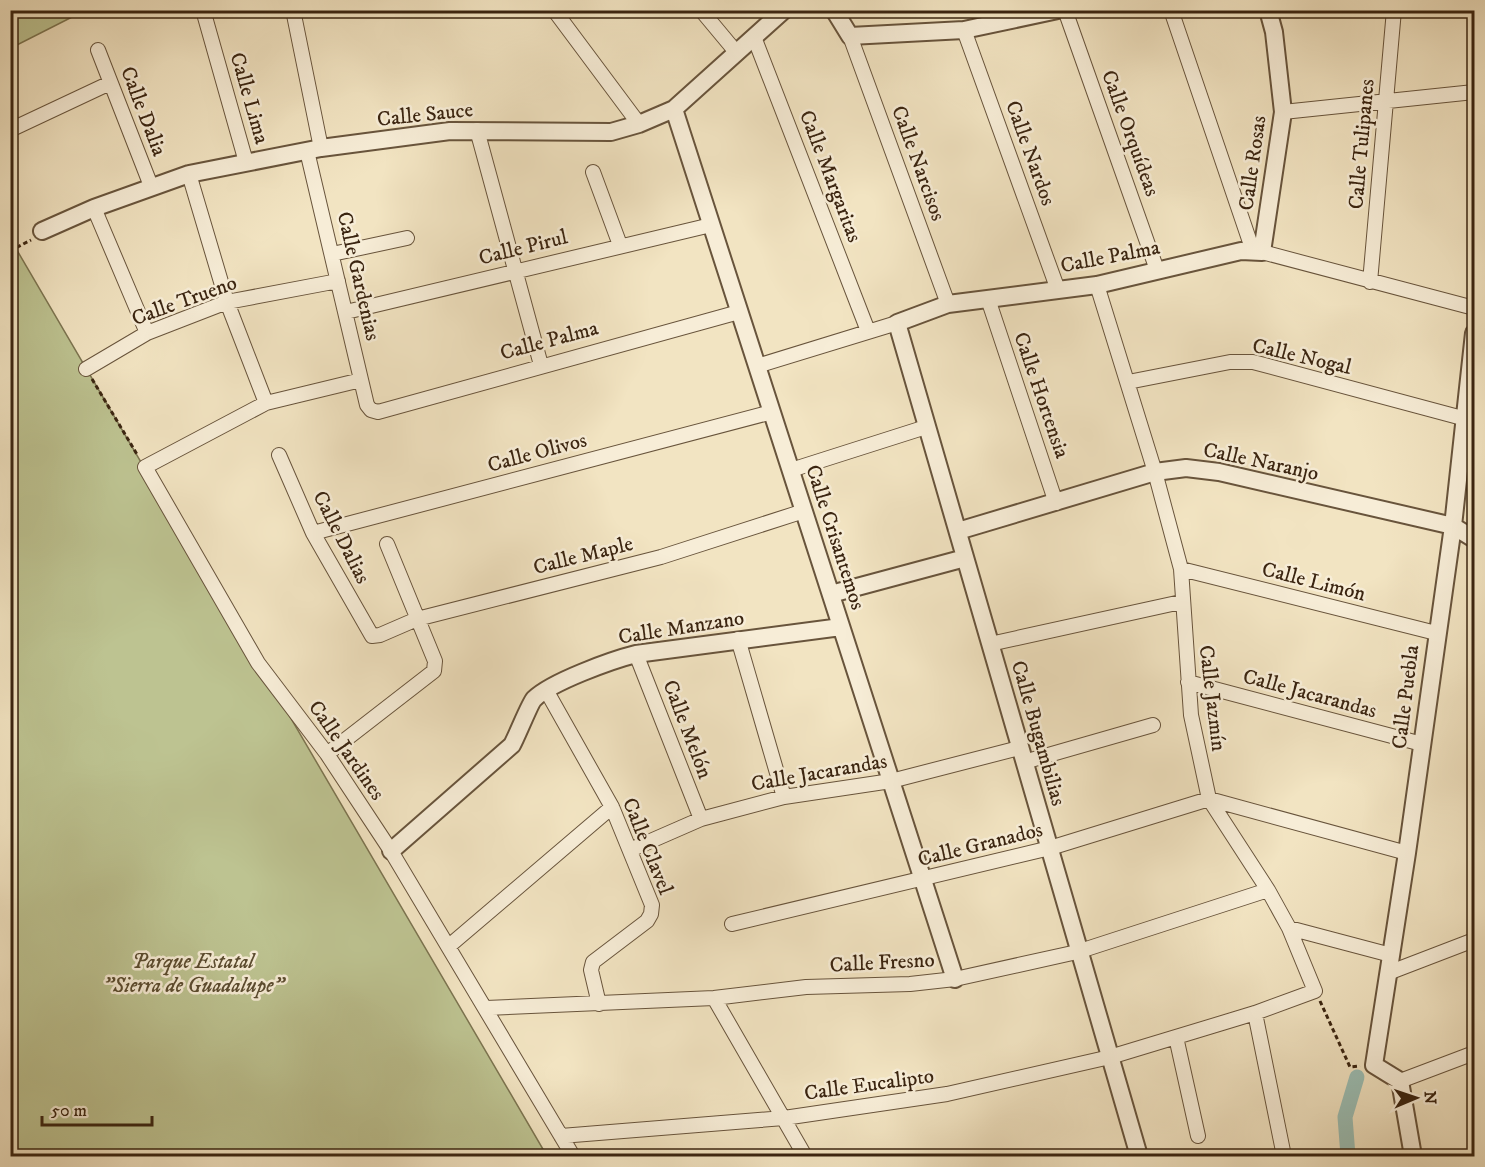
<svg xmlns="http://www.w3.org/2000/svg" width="1485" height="1167" font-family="'IM FELL DW Pica',serif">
	<rect width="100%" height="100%" fill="#f2e4c2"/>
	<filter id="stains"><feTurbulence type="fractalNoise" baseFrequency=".00333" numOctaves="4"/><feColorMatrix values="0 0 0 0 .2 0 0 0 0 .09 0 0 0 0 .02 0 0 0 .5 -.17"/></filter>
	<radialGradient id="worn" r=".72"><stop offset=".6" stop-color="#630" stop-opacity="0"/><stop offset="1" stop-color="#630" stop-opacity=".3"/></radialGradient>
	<path fill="#bdc391" stroke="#7c7450" stroke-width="1.5" d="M11,10H84V11L11,48Z
		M11,240L547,1156H11Z"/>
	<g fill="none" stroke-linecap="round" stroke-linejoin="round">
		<path stroke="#9bbeb4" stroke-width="15" d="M1348,1156L1345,1117L1357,1077"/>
		<defs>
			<path id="minor" d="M203,10L246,162
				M293,10L321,148
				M554,10L639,124
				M701,10L736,52
				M1065,10L1157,270
				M1171,10L1253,251
				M964,30L1058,290
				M850,36L948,304
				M754,37L868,331
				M98,50L151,186
				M1283,112L1474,92
				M10,130L110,83
				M477,130L541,365
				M307,151L367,405L371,410L378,412L739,312
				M593,172L620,245
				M189,174L227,302L266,403
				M94,208L147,333
				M1262,252L1474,308
				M332,254L407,238
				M1370,282L1394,10
				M988,299L1056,503
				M346,312L711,225
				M757,366L897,323
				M86,369L147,333L227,302L338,281
				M361,380L266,403L145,467L258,663L327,754L391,851L573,1156
				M1128,382L1230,362H1253L1466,419
				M279,455L313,533L372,636L380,635L417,619L661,557L804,511
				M791,470L926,427
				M313,533L772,412
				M1181,569L1436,633
				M738,639L784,797
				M990,644L1181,602
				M636,654L701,819
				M1188,682L1422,744
				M546,690L612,807L652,905L651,914L647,921L593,962L591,970L599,1004
				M327,754L434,671L435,661L387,544
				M1024,762L1153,725
				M630,850L701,819L784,797L891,781L1019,748
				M732,924L1050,848L1209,799L1407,853
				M1289,928L1391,955
				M449,946L612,807
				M1388,973L1474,940
				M714,998L805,1156
				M486,1008L714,998L806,987L910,984L955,979L1077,952L1268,890
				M1255,1013L1284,1156
				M1176,1037L1198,1136
				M1400,1081L1474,1053
				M561,1136L784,1118L947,1094L1110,1057L1255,1013L1315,991L1289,928L1268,890L1209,799L1191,715L1181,569L1155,472L1097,285"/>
			<path id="tertiary" d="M834,10L850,36L964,30L1058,10
				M674,109L955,979
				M42,231L94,208L189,174L321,148L450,131L611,132L639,124L674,109L784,10
				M958,531L1155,472L1186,468L1219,472L1453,526L1474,539
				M831,594L965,558
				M391,851L512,745C517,736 530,703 534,699C551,682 612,660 636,654L841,627
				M1139,1156L897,323L948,304L1097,285L1241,251L1262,252L1283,112L1274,32L1268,10
				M1413,1156L1400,1081L1374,1065L1407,853L1453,526L1474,333"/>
		</defs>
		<use href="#minor" stroke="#68543c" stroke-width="16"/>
		<use href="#tertiary" stroke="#68543c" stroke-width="20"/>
		<path stroke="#3a2410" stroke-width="3" stroke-dasharray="4.5 3" stroke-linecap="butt" d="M10,251L31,240
			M92,379L138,456
			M1320,1001L1350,1067L1360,1066"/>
		<use href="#minor" stroke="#f7edd7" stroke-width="14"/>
		<use href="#tertiary" stroke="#f7edd7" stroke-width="16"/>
	</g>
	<g text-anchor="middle" stroke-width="5" stroke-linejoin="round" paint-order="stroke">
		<g font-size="21" fill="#3a2410" stroke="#f7edd7">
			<text transform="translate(250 98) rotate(74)" y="7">Calle Lima</text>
			<text transform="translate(144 111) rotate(69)" y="7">Calle Dalia</text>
			<text transform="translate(425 114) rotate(-6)" y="7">Calle Sauce</text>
			<text transform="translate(1131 133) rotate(70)" y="7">Calle Orquídeas</text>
			<text transform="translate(1361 144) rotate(-85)" y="7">Calle Tulipanes</text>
			<text transform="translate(1031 153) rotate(70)" y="7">Calle Nardos</text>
			<text transform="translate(919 163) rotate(70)" y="7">Calle Narcisos</text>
			<text transform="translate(1252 163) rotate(-82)" y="7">Calle Rosas</text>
			<text transform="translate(831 176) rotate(69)" y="7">Calle Margaritas</text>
			<text transform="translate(523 247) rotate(-14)" y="7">Calle Pirul</text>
			<text transform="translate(1110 256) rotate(-11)" y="7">Calle Palma</text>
			<text transform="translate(359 276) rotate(77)" y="7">Calle Gardenias</text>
			<text transform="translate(184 300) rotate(-20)" y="7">Calle Trueno</text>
			<text transform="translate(549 340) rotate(-15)" y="7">Calle Palma</text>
			<text transform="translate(1302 356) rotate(13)" y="7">Calle Nogal</text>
			<text transform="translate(1042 395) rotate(71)" y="7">Calle Hortensia</text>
			<text transform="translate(537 452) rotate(-15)" y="7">Calle Olivos</text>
			<text transform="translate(1261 461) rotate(12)" y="7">Calle Naranjo</text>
			<text transform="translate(342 537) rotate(63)" y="7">Calle Dalias</text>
			<text transform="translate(836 537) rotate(72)" y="7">Calle Crisantemos</text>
			<text transform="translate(583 555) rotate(-14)" y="7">Calle Maple</text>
			<text transform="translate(1314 581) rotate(14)" y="7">Calle Limón</text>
			<text transform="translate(681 627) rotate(-9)" y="7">Calle Manzano</text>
			<text transform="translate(1310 693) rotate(15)" y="7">Calle Jacarandas</text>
			<text transform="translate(1405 697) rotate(-83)" y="7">Calle Puebla</text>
			<text transform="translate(1213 698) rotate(83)" y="7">Calle Jazmín</text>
			<text transform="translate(688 729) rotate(69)" y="7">Calle Melón</text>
			<text transform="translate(1039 733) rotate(74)" y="7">Calle Bugambilias</text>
			<text transform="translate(347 750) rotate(55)" y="7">Calle Jardines</text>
			<text transform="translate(819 772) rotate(-10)" y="7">Calle Jacarandas</text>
			<text transform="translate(980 844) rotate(-14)" y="7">Calle Granados</text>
			<text transform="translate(648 846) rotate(68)" y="7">Calle Clavel</text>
			<text transform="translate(882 962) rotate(-3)" y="7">Calle Fresno</text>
			<text transform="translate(869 1084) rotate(-8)" y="7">Calle Eucalipto</text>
		</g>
		<g font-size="21" font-style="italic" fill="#5b4c30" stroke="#f7edd7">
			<text x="193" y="968">Parque Estatal<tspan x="193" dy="24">"Sierra de Guadalupe"</tspan></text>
		</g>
	</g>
	<rect width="1485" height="1167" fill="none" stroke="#f2e4c2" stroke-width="36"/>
	<rect x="12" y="12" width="1461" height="1143" fill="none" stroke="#3a2410" stroke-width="3"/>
	<rect x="18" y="18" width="1449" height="1131" fill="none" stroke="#3a2410" stroke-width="1.5"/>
	<g transform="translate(1416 1098) rotate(88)" stroke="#f7edd7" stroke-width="4.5" paint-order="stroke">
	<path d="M0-4.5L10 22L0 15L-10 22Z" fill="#3a2410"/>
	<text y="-9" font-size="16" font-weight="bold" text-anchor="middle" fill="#3a2410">N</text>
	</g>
	<path d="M42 1116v9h110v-9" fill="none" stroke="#3a2410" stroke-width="3"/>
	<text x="51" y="1116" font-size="18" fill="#3a2410" stroke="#f7edd7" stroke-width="4.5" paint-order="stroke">50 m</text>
	<rect width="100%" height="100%" filter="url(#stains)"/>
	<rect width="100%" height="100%" fill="url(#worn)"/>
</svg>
